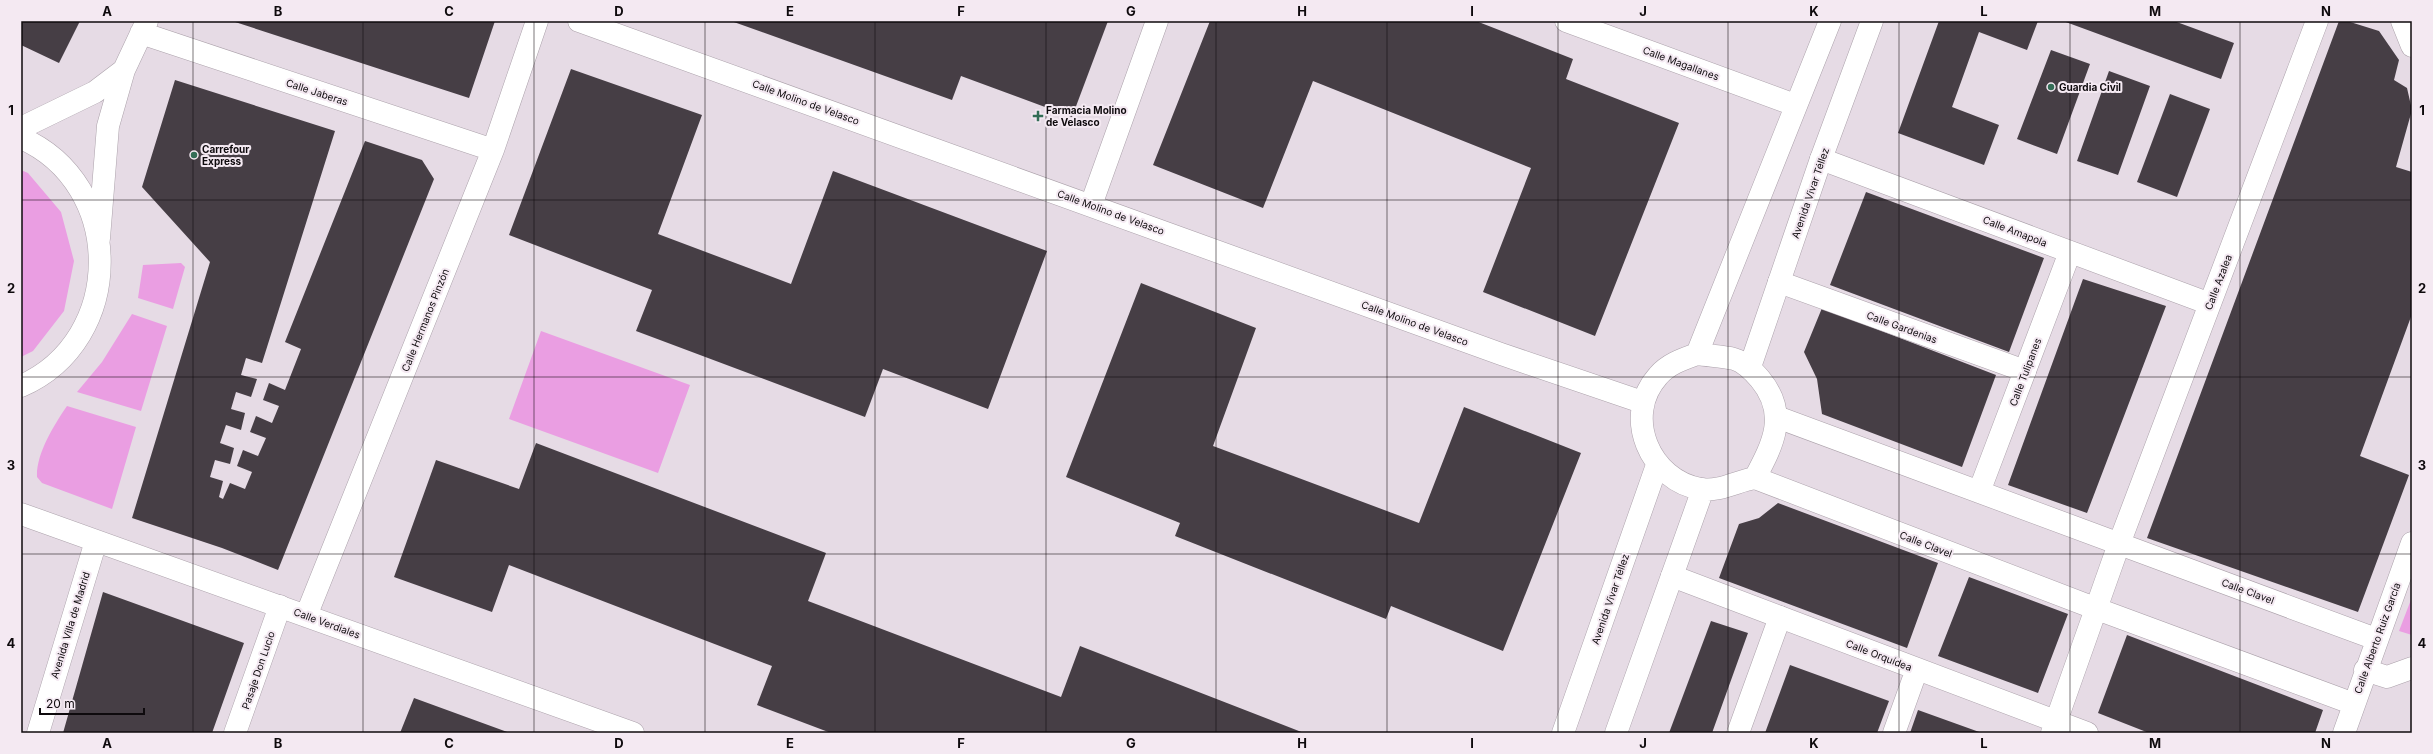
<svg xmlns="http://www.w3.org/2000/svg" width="2433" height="754" font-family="Inter,sans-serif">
	<rect width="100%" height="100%" fill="#e6dbe5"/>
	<path fill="#ea9ee2" d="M21,170L28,173L61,212L74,261L64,311L33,351L21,357Z
		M181,263L185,267L173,309L138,298L143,265Z
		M132,314L167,326L141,411L77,392L102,362Z
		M541,331L690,385L658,473L509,419Z
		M67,406L136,427L112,509L42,483L37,477C36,454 54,425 67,406Z
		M2412,597V635L2399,631Z"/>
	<path fill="#463e45" d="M21,21H80L59,63L21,45Z
		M232,21H495L469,98Z
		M731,21H1108L1072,117L961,76L952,100Z
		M1210,21H1476L1573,59L1566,79L1679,123L1595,336L1483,292L1531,168L1313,81L1263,208L1153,165Z
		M1939,21H2038L2027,50L1979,32L1952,107L1999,125L1984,165L1898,133Z
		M2063,21H2174L2234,43L2221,79Z
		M2339,21H2347L2379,31L2399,60L2394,80L2407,88L2412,110L2396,167L2412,172V314L2360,456L2409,475L2358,612L2147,538Z
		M2051,50L2090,64L2057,154L2017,139Z
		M571,69L702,115L658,234L791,284L833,171L1047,251L988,409L883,369L865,417L636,331L652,290L509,235Z
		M2109,71L2150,86L2118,175L2077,161Z
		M175,80L335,131L262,363L246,358L241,375L257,379L251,397L236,392L231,409L245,413L241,430L226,425L220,443L234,448L230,464L215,460L210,477L223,481L219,497L223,499L230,483L245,489L252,472L237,466L243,450L258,456L266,438L250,432L256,416L272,423L279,406L263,400L269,383L285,390L301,349L285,342L365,141L422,160L434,179L278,570L222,548L132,518L210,262L142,187Z
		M2170,94L2210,109L2177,197L2137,182Z
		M1866,192L2044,258L2009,352L1830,285Z
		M2083,279L2166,306L2087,513L2008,485Z
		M1141,283L1256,328L1213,446L1419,523L1464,407L1581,453L1503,651L1391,606L1386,619L1175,536L1180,523L1066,477Z
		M1822,308L1996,375L1962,467L1822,414L1817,379L1804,352Z
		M536,443L826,553L808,601L1061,697L1080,646L1304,733H831L757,705L772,666L509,565L492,612L394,577L436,460L519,489Z
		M1778,503L1938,563L1907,648L1719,578L1739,524L1759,518Z
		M1969,577L2068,614L2038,693L1938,656Z
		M103,592L244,643L212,733H63Z
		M1711,621L1748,633L1712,733H1669Z
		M2127,635L2323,710L2315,733H2149L2098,713Z
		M1790,665L1889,701L1877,733H1765Z
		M414,698L510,733H400Z
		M1918,710L1982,733H1910Z"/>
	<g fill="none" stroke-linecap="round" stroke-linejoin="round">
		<defs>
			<path id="pedestrian" d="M1091,205L1157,21
				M1779,282L2025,371
				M1672,576L1780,617
				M235,733L280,606"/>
			<path id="minor" d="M579,21L1501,354L1642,402
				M1566,21L1795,105
				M2402,21L2412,46
				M141,33L493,150
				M21,128L95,92L124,70
				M1821,159L2210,304
				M99,238L108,126L124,70L147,21
				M1777,417L2376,639
				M1755,478L2097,609L2354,704
				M1979,492L2070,252
				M21,514L633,733
				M306,616L493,150L537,21
				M2365,670L2387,677L2412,668
				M38,733L96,541
				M1738,733L1780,617L2087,733
				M1894,733L1917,669
				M2052,733L2119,544L2317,21
				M2344,733L2412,543"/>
			<path id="tertiary" d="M21,138C126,184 126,340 21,386
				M1697,354C1709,356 1723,356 1734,359C1745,362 1753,371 1760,379C1789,414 1773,444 1755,478C1737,481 1720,492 1701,489C1650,481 1622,416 1658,376C1668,364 1683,359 1697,354Z
				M1697,354L1830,21
				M1750,367L1821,159L1872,21
				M1563,733L1657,465
				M1616,733L1703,489"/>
		</defs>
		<use href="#pedestrian" stroke="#aca2ab" stroke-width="23"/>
		<use href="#minor" stroke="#aca2ab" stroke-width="23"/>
		<use href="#tertiary" stroke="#aca2ab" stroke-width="23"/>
		<use href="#pedestrian" stroke="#fff" stroke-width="22"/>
		<use href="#minor" stroke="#fff" stroke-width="22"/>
		<use href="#tertiary" stroke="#fff" stroke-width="22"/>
	</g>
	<path fill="none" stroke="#0e0a0d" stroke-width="1" stroke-opacity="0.55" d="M193,21V733M363,21V733M534,21V733M705,21V733M875,21V733M1046,21V733M1216,21V733M1387,21V733M1558,21V733M1728,21V733M1899,21V733M2070,21V733M2240,21V733M21,200H2412M21,377H2412M21,554H2412"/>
	<g fill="#336d56" stroke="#f4e9f2" stroke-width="1.5">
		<circle cx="2051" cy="87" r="4"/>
		<path d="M1036 110h4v4h4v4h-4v4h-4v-4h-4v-4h4z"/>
		<circle cx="194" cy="155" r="4"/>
	</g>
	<g text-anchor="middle" stroke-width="4" stroke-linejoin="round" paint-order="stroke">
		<g font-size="10" fill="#0e0a0d" stroke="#f4e9f2">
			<text transform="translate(1681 63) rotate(20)" y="4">Calle Magallanes</text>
			<text transform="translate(317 92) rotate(18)" y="4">Calle Jaberas</text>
			<text transform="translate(806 102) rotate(20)" y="4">Calle Molino de Velasco</text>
			<text transform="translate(1810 193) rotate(-71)" y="4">Avenida Vivar Téllez</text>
			<text transform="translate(1111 212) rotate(20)" y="4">Calle Molino de Velasco</text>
			<text transform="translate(2015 231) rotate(21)" y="4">Calle Amapola</text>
			<text transform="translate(2218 282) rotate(-69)" y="4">Calle Azalea</text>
			<text transform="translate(425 320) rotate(-68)" y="4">Calle Hermanos Pinzón</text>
			<text transform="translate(1415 323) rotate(20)" y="4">Calle Molino de Velasco</text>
			<text transform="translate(1902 327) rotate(20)" y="4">Calle Gardenias</text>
			<text transform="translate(2025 372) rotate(-69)" y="4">Calle Tulipanes</text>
			<text transform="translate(1926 544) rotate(21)" y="4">Calle Clavel</text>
			<text transform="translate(2248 591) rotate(20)" y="4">Calle Clavel</text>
			<text transform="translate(1610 599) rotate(-71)" y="4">Avenida Vivar Téllez</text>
			<text transform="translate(327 623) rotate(20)" y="4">Calle Verdiales</text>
			<text transform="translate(70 625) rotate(-73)" y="4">Avenida Villa de Madrid</text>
			<text transform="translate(2377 638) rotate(-70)" y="4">Calle Alberto Ruiz García</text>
			<text transform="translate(1879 655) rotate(21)" y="4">Calle Orquídea</text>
			<text transform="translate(258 670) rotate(-71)" y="4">Pasaje Don Lucio</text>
		</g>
		<g font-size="10" font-weight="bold" fill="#0e0a0d" stroke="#f4e9f2" text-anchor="start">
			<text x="2059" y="91">Guardia Civil</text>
			<text x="1046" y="114">Farmacia Molino<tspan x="1046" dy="12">de Velasco</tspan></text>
			<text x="202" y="153">Carrefour<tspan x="202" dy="12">Express</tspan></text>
		</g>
	</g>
	<rect width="2433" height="754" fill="none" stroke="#f4e9f2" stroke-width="44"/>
	<path d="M40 708v6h104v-6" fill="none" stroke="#0e0a0d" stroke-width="2"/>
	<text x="46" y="708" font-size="12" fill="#0e0a0d" stroke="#f4e9f2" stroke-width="3" paint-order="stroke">20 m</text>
	<rect x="22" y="22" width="2389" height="710" fill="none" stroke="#0e0a0d" stroke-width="1.5"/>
	<g font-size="13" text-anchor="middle" font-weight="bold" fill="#0e0a0d">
		<text x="107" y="16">A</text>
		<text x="278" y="16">B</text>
		<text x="449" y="16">C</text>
		<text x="619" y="16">D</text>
		<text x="790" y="16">E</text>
		<text x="961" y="16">F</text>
		<text x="1131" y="16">G</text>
		<text x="1302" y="16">H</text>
		<text x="1472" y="16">I</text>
		<text x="1643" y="16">J</text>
		<text x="1814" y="16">K</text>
		<text x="1984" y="16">L</text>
		<text x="2155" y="16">M</text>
		<text x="2326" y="16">N</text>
		<text x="11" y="115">1</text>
		<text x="2422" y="115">1</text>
		<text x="11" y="293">2</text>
		<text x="2422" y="293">2</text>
		<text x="11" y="470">3</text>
		<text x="2422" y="470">3</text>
		<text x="11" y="648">4</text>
		<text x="2422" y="648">4</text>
		<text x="107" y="748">A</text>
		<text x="278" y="748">B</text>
		<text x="449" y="748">C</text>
		<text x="619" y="748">D</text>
		<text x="790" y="748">E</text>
		<text x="961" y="748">F</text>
		<text x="1131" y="748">G</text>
		<text x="1302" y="748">H</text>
		<text x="1472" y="748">I</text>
		<text x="1643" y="748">J</text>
		<text x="1814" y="748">K</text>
		<text x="1984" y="748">L</text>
		<text x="2155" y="748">M</text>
		<text x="2326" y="748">N</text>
	</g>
</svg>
